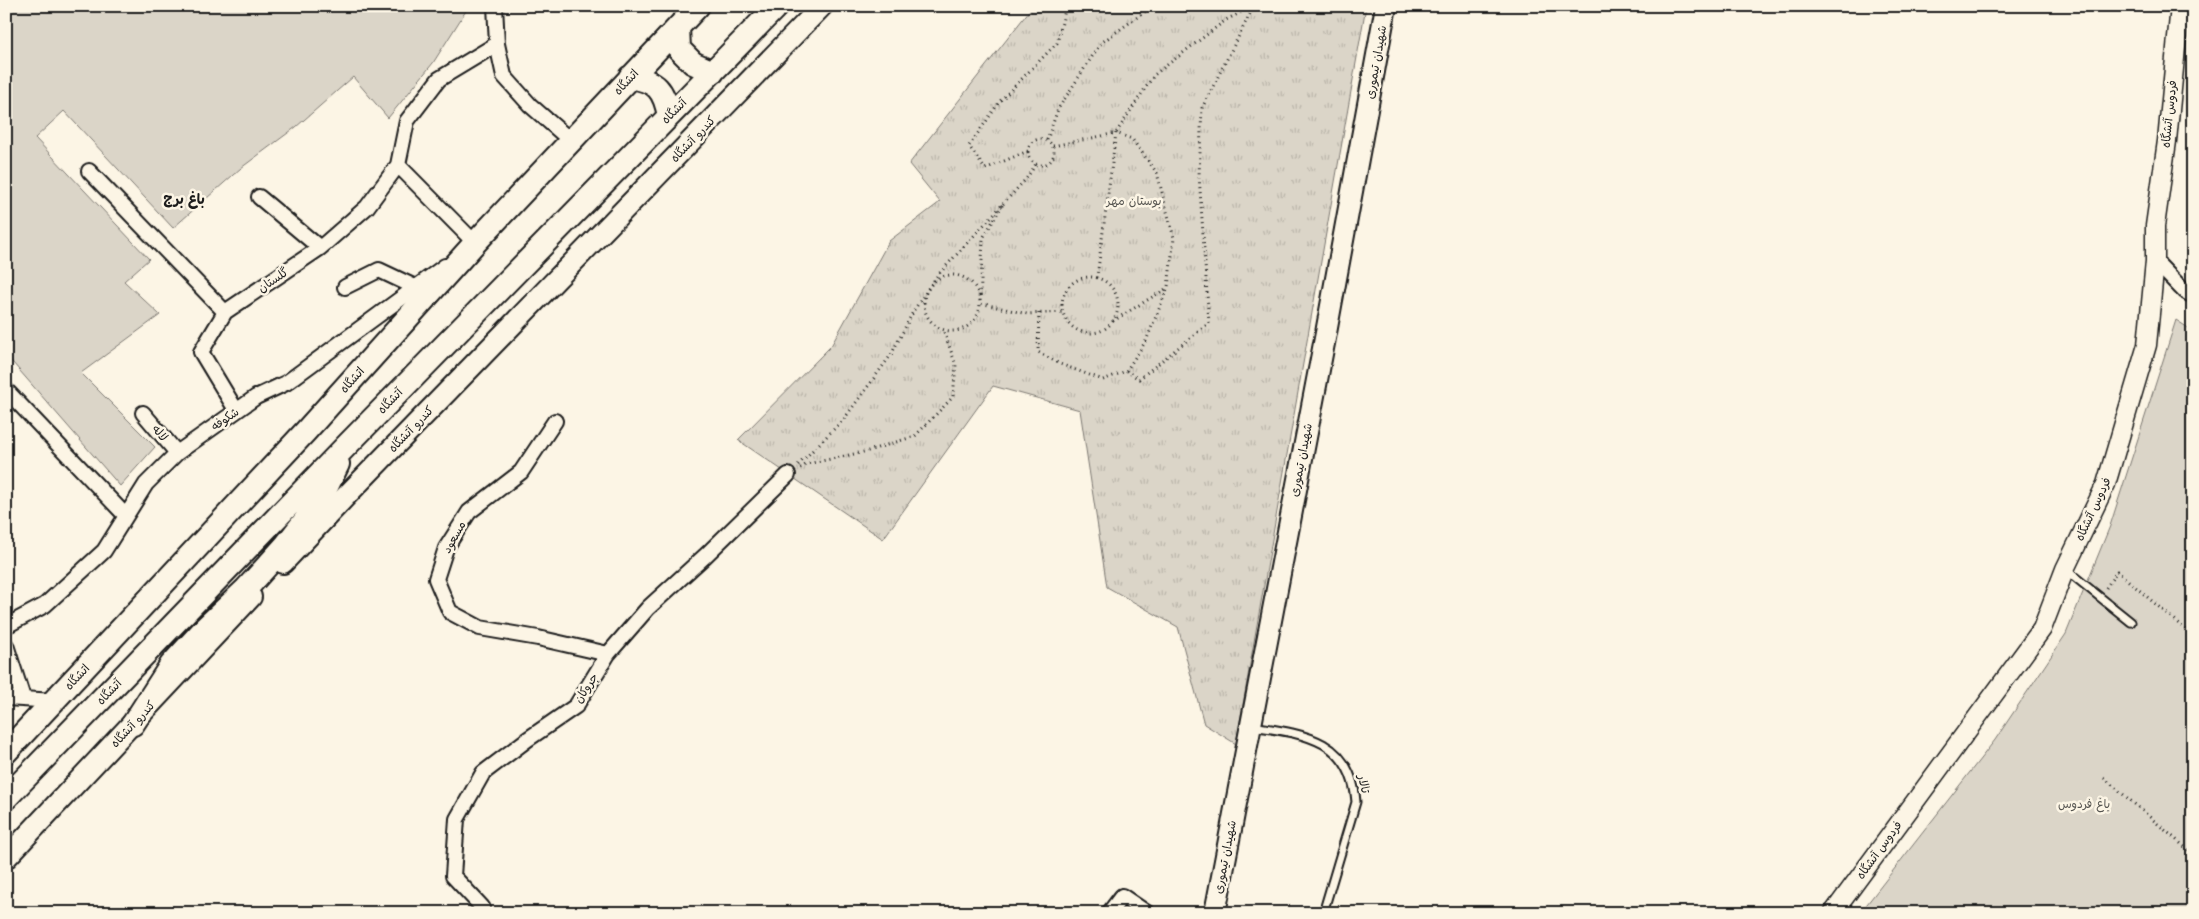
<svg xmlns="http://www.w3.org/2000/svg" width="2199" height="919" font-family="'Playpen Sans','Playpen Sans Arabic',sans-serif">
	<defs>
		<pattern id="park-tufts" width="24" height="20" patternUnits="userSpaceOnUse" patternTransform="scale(1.25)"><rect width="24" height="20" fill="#dbd5c8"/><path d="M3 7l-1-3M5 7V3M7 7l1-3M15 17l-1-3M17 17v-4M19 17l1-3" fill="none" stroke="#bbb6ab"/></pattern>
	</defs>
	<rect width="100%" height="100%" fill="#fcf5e5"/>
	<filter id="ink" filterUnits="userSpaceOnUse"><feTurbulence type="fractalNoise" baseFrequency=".02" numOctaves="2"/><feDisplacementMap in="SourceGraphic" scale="10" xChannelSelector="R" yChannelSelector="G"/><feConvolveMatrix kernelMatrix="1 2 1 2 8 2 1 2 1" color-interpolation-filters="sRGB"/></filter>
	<g filter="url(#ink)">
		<path fill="#dbd5c8" stroke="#7c7872" d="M6,6H469L433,63L388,118L353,77L296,127L241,168L173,228L64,111L35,138L149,259L124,281L160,315L81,373L155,447L120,486L6,355Z
			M2176,320L2193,331V913H1860L1995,740L2066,634L2110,526Z"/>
		<path fill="url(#park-tufts)" stroke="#7c7872" d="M1033,6H1366L1236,744L1204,724L1178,627L1107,587L1080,410L993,386L883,539L738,440L831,346L889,241L940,202L909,164Z"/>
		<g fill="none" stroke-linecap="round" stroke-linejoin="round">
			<defs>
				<path id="service" d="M2065,569L2131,622
					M1252,726C1305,734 1351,739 1356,802L1323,913"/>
				<path id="minor" d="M495,6L497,44L504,76L530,105L571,141
					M89,171L225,312
					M259,197L320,248
					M470,247L475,243L398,165L407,121L439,79L497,44
					M2155,261L2184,291L2193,296
					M345,287L379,270L415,287
					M6,390L126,516
					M236,410L201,352L225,312L320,248L367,207L398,165
					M143,413L177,453
					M555,421L521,472L469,512L446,548L436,579L450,612L480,628L538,638L608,654
					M6,626L45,605L104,551L146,484L177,453L256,397L286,383L445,266
					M6,645L23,698
					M6,698L55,701
					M479,913L482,907L453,876L457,819L483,773L528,739L576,706L608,654L648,608L705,556L788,475
					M1109,913L1122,896L1147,913"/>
				<path id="tertiary" d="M1833,913L2042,629L2065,569L2106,484L2147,345L2155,261V226L2167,141L2180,6"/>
				<path id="secondary" d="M283,563L346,496L822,6
					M6,858L251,597
					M1215,913L1326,333L1386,6"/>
				<path id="primary" d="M678,27L679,49L693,63L713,72
					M630,77C657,81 664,90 669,116
					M133,724L171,665L206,627L246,589L285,546L320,501L338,464
					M6,752L305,432L475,243L698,6
					M6,798L349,443L777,6"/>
			</defs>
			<use href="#service" stroke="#1c1c1c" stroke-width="11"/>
			<use href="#minor" stroke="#1c1c1c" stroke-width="18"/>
			<use href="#tertiary" stroke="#1c1c1c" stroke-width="21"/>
			<use href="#secondary" stroke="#1c1c1c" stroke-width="24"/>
			<use href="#primary" stroke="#1c1c1c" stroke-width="26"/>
			<path stroke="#1c1c1c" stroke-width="3" stroke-dasharray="1 4" stroke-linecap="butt" d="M1028 152a13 13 0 1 1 26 0a13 13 0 1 1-26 0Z
				M1047,140L1058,109L1101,43L1153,6
				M1053,146L1116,133L1154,75L1226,20L1253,6
				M1028,151L985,169L969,146L1001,100L1057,43L1066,6
				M1003,204L1026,179L1036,164
				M924 303a28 28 0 1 1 56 0a28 28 0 1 1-56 0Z
				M1062 305a28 28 0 1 1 56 0a28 28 0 1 1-56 0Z
				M1039,313L1038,352L1060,364L1103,380L1126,371L1146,341L1168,287L1174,238L1157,173L1132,139L1116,133L1097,277
				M1113,321L1167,288
				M1126,371L1139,379L1209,323L1199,175L1202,108L1254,6
				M798,465L844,419L891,355L914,310L937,276L1003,204L983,238L980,303L1027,314L1064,312
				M800,468L807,464L868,451L915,436L953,397L956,365L943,329
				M2106,588L2117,571L2193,636
				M2104,778L2193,854"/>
			<use href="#service" stroke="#fcf5e5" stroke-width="7"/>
			<use href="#minor" stroke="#fcf5e5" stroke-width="14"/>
			<use href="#tertiary" stroke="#fcf5e5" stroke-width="18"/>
			<use href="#secondary" stroke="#fcf5e5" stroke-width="20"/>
			<use href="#primary" stroke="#fcf5e5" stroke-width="22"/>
		</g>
	</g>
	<g text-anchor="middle" stroke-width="5" stroke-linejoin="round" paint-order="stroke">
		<g font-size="12" fill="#1c1c1c" stroke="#fcf5e5">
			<text transform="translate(1376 62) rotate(-80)" y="4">شهیدان تیموری</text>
			<text transform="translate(626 82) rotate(-47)" y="4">اتشگاه</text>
			<text transform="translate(674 111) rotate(-45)" y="4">آتشگاه</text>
			<text transform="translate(2169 114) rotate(-84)" y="4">فردوس آتشگاه</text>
			<text transform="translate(693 139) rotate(-46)" y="4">کندرو آتشگاه</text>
			<text transform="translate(273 280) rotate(-34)" y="4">گلستان</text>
			<text transform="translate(352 380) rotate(-48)" y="4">اتشگاه</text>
			<text transform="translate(390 401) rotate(-46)" y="4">آتشگاه</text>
			<text transform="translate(225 419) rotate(-35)" y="4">شکوفه</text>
			<text transform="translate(411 429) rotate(-46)" y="4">کندرو آتشگاه</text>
			<text transform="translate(160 433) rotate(50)" y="4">لاله</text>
			<text transform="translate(1301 460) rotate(-79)" y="4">شهیدان تیموری</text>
			<text transform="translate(2093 509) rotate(-65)" y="4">فردوس آتشگاه</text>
			<text transform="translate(454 537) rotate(-61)" y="4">مسعود</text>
			<text transform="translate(77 677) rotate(-47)" y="4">اتشگاه</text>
			<text transform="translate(586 688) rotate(-57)" y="4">جروکان</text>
			<text transform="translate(109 692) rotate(-46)" y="4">آتشگاه</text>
			<text transform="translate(133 724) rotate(-47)" y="4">کندرو آتشگاه</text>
			<text transform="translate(1364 784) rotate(78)" y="4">تالار</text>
			<text transform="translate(1879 850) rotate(-54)" y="4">فردوس آتشگاه</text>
			<text transform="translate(1225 857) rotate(-79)" y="4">شهیدان تیموری</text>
		</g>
		<g font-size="12" fill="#555450" stroke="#fcf5e5">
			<text x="1134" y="205">بوستان مهر</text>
			<text x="2084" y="808">باغ فردوس</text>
		</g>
		<g font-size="14" font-weight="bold" fill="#1c1c1c" stroke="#fcf5e5">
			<text x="184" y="204">باغ برج</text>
		</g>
	</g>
	<rect width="2199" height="919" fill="none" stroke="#fcf5e5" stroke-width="25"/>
	<rect x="12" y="12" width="2174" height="894" fill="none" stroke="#1c1c1c" stroke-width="2" filter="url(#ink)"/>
</svg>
